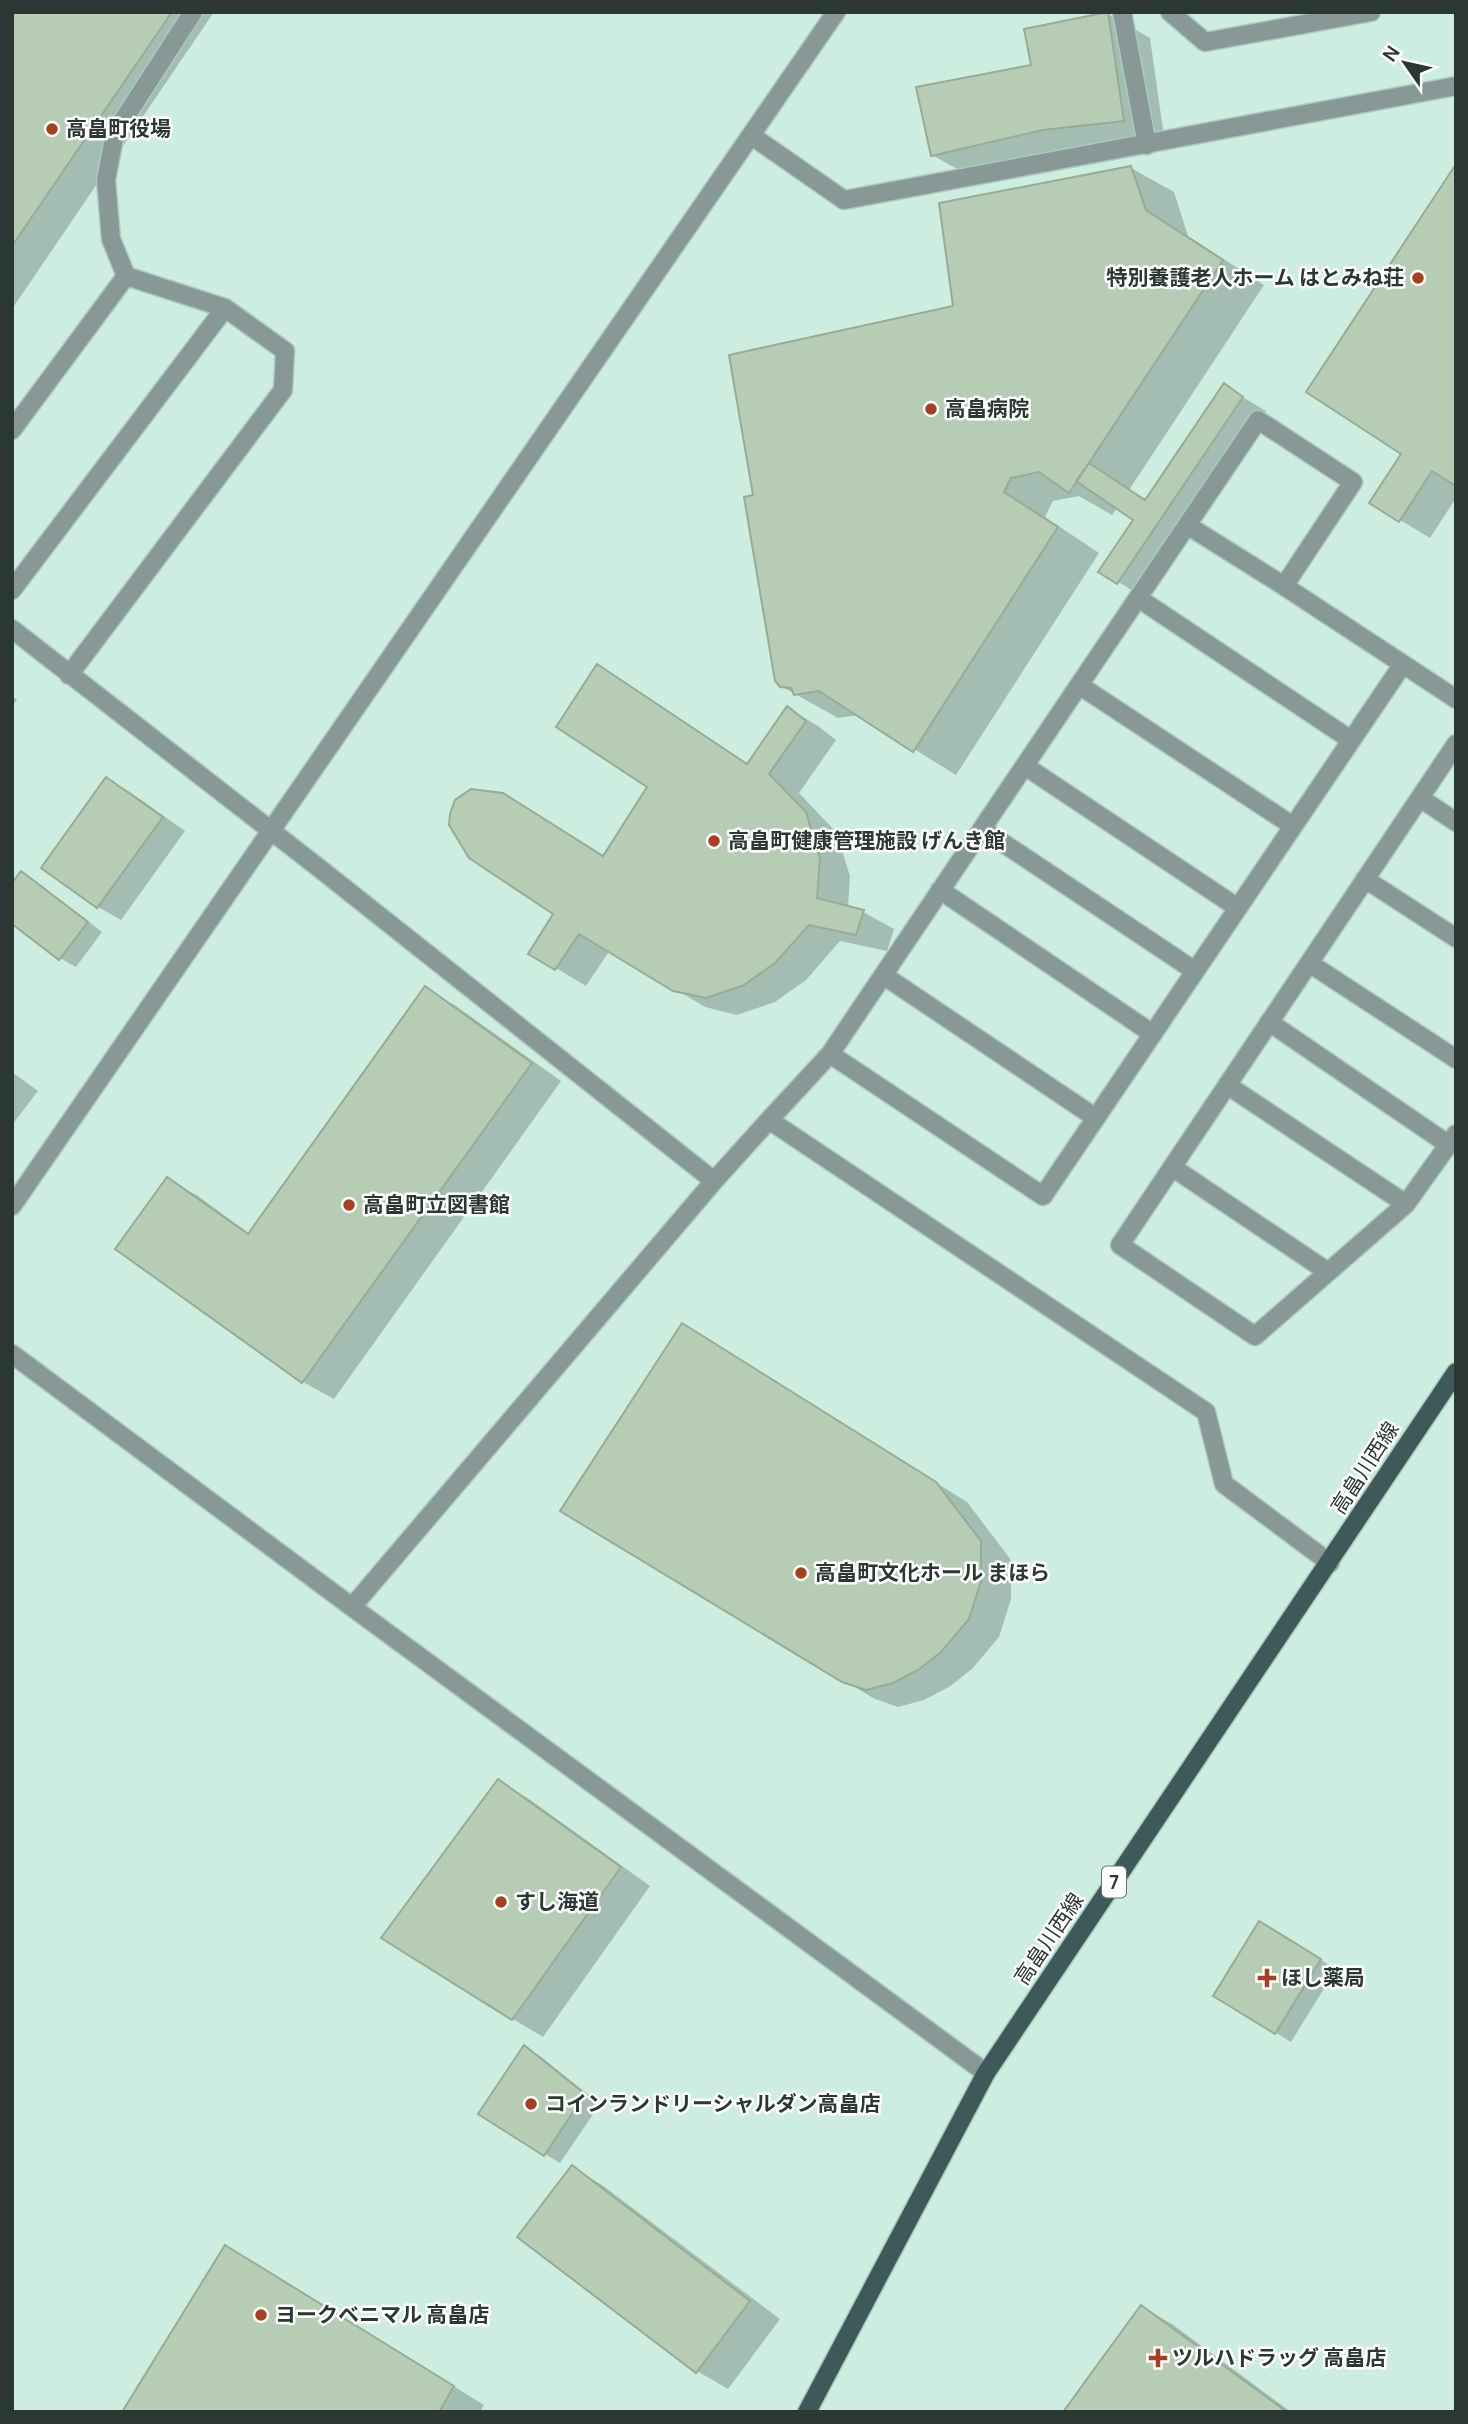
<svg xmlns="http://www.w3.org/2000/svg" width="1468" height="2424" font-family="Manrope,'Noto Sans JP',sans-serif">
	<rect width="100%" height="100%" fill="#ccede0"/>
	<path fill="#0003" d="M12,12H214L12,309Z
		M1108,14L1150,38L1165,144L975,179L932,155L1033,67Z
		M1456,167V498L1430,538L1400,520L1404,454Z
		M1131,168L1174,192L1188,236L1264,285L1129,490L1146,501L1224,386L1266,411L1141,596L1101,571L1136,519L1118,507L1112,515L1079,496L1053,501L1045,517L1099,553L956,775L859,715L838,718L781,686L756,496L955,308Z
		M597,666L627,684L749,765L788,708L818,726L836,740L799,793L836,832L850,876L848,908L863,912L894,929L887,951L840,941L806,980L775,1002L737,1015L705,1007L610,950L586,986L531,953L604,857L650,786Z
		M12,696L17,700L12,706Z
		M106,779L130,792L185,831L121,920L98,907L43,867Z
		M22,873L37,882L102,932L76,967L60,958Z
		M425,989L456,1006L561,1081L334,1399L303,1382L117,1249L167,1179L198,1196L250,1234Z
		M12,1072L38,1091L12,1125Z
		M713,1343L967,1502L1011,1560V1599L999,1637L972,1669L949,1687L924,1700L898,1707L875,1699L843,1680Z
		M499,1781L529,1799L650,1886L543,2037L513,2019Z
		M1275,1932L1336,1969L1291,2042L1215,1996Z
		M524,2047L540,2056L600,2104L560,2163L545,2154Z
		M572,2168L602,2185L780,2319L728,2389L697,2371L519,2237Z
		M256,2264L484,2405L480,2412H124Z
		M1142,2307L1172,2324L1291,2412H1065Z"/>
	<path fill="#b7ccb4" stroke="#97ab95" stroke-width="2" d="M12,12H172L12,246Z
		M1108,12L1124,121L1043,130L931,156L916,87L1031,65L1024,29Z
		M1456,164V486L1432,471L1399,522L1369,503L1401,454L1306,392Z
		M1131,166L1146,210L1223,260L1069,493L1039,472L1011,478L1004,492L1058,527L913,752L819,691L794,695L791,688L780,687L775,681L744,497L753,495L729,355L953,306L939,203Z
		M1224,383L1243,397L1117,584L1098,572L1133,520L1076,481L1089,463L1145,500Z
		M597,664L747,764L787,706L806,721L769,774L806,812L820,858L817,898L864,910L856,935L809,925L775,963L744,985L706,998L673,991L579,934L555,970L528,954L553,914L469,858L449,825L450,814L455,800L471,789L503,793L603,856L647,787L556,727Z
		M106,777L163,817L97,908L41,868Z
		M21,871L88,922L59,960L12,924V883Z
		M425,986L532,1063L302,1383L115,1249L167,1177L248,1234Z
		M682,1323L936,1482L981,1541V1581L969,1619L941,1652L918,1670L893,1683L866,1690L842,1682L560,1511Z
		M498,1779L621,1867L512,2020L381,1938Z
		M1259,1921L1321,1959L1275,2034L1213,1996Z
		M524,2045L585,2094L544,2156L478,2114Z
		M572,2165L750,2301L696,2373L517,2237Z
		M225,2245L454,2386L439,2412H122Z
		M1141,2305L1287,2412H1063Z"/>
	<g fill="none" stroke-linecap="round" stroke-linejoin="round">
		<defs>
			<path id="minor" d="M1122,12L1147,145
				M1170,12L1205,42L1371,12
				M752,136L844,200L1456,86
				M12,430L126,276L111,239L106,180L115,133L193,12
				M1187,525L1284,586
				M12,590L225,308
				M1138,598L1351,740
				M12,629L319,868L714,1181
				M69,675L283,390L285,351L225,308L126,276
				M1079,685L1293,826
				M1456,744L1120,1245L1255,1336L1406,1204L1456,1134
				M1025,766L1238,908
				M1420,798L1456,822
				M982,829L1195,971
				M1365,879L1456,938
				M940,890L1153,1034
				M1309,963L1456,1059
				M883,975L1096,1118
				M1269,1022L1449,1145
				M830,1054L1043,1196L1403,664
				M1227,1085L1406,1204
				M769,1120L830,1054L1258,420L1353,482L1284,586L1456,699
				M1172,1167L1328,1272
				M12,1206L836,12
				M12,1354L352,1607L986,2073
				M352,1607L714,1181L769,1120L1206,1412L1224,1484L1330,1563"/>
			<path id="major" d="M807,2412L986,2073L1456,1372"/>
		</defs>
		<use href="#minor" stroke="#acc9bd" stroke-width="21"/>
		<use href="#major" stroke="#acc9bd" stroke-width="21"/>
		<use href="#minor" stroke="#889897" stroke-width="18"/>
		<use href="#major" stroke="#3d5959" stroke-width="18"/>
	</g>
	<g fill="#a73f21" stroke="#fff" stroke-width="2.5">
		<circle cx="52" cy="129" r="7"/>
		<circle cx="1418" cy="278" r="7"/>
		<circle cx="931" cy="409" r="7"/>
		<circle cx="714" cy="841" r="7"/>
		<circle cx="349" cy="1205" r="7"/>
		<circle cx="801" cy="1573" r="7"/>
		<circle cx="501" cy="1902" r="7"/>
		<path d="M1263.5 1967.5h7v7h7v7h-7v7h-7v-7h-7v-7h7z"/>
		<circle cx="531" cy="2104" r="7"/>
		<circle cx="261" cy="2315" r="7"/>
		<path d="M1154.5 2347.5h7v7h7v7h-7v7h-7v-7h-7v-7h7z"/>
	</g>
	<g text-anchor="middle" stroke-width="5" stroke-linejoin="round" paint-order="stroke">
		<rect fill="#fff" stroke="#6a7370" stroke-width="2" x="1102" y="1866.5" width="24" height="31" rx="5"/>
		<g font-size="19" font-weight="bold" fill="#2a3732">
			<text x="1114" y="1889">7</text>
		</g>
		<g font-size="21" font-weight="bold" fill="#2a3732" stroke="#fff" text-anchor="start">
			<text x="66" y="136">高畠町役場</text>
			<text x="1404" y="285" text-anchor="end">特別養護老人ホーム はとみね荘</text>
			<text x="945" y="416">高畠病院</text>
			<text x="728" y="848">高畠町健康管理施設 げんき館</text>
			<text x="363" y="1212">高畠町立図書館</text>
			<text x="815" y="1580">高畠町文化ホール まほら</text>
			<text x="515" y="1909">すし海道</text>
			<text x="1281" y="1985">ほし薬局</text>
			<text x="545" y="2111">コインランドリーシャルダン高畠店</text>
			<text x="275" y="2322">ヨークベニマル 高畠店</text>
			<text x="1172" y="2365">ツルハドラッグ 高畠店</text>
		</g>
		<g font-size="21" fill="#2a3732" stroke="#fff">
			<text transform="translate(1365 1468) rotate(-57)" y="7">高畠川西線</text>
			<text transform="translate(1049 1939) rotate(-56)" y="7">高畠川西線</text>
		</g>
	</g>
	<rect width="1468" height="2424" fill="none" stroke="#2a3732" stroke-width="28"/>
	<g transform="translate(1405 63) rotate(304)" stroke="#ffffff" stroke-width="5" paint-order="stroke">
	<path d="M0-5L12 26L0 18L-12 26Z" fill="#2a3732"/>
	<text y="-10" font-size="19" font-weight="bold" text-anchor="middle" fill="#2a3732">N</text>
	</g>
</svg>
